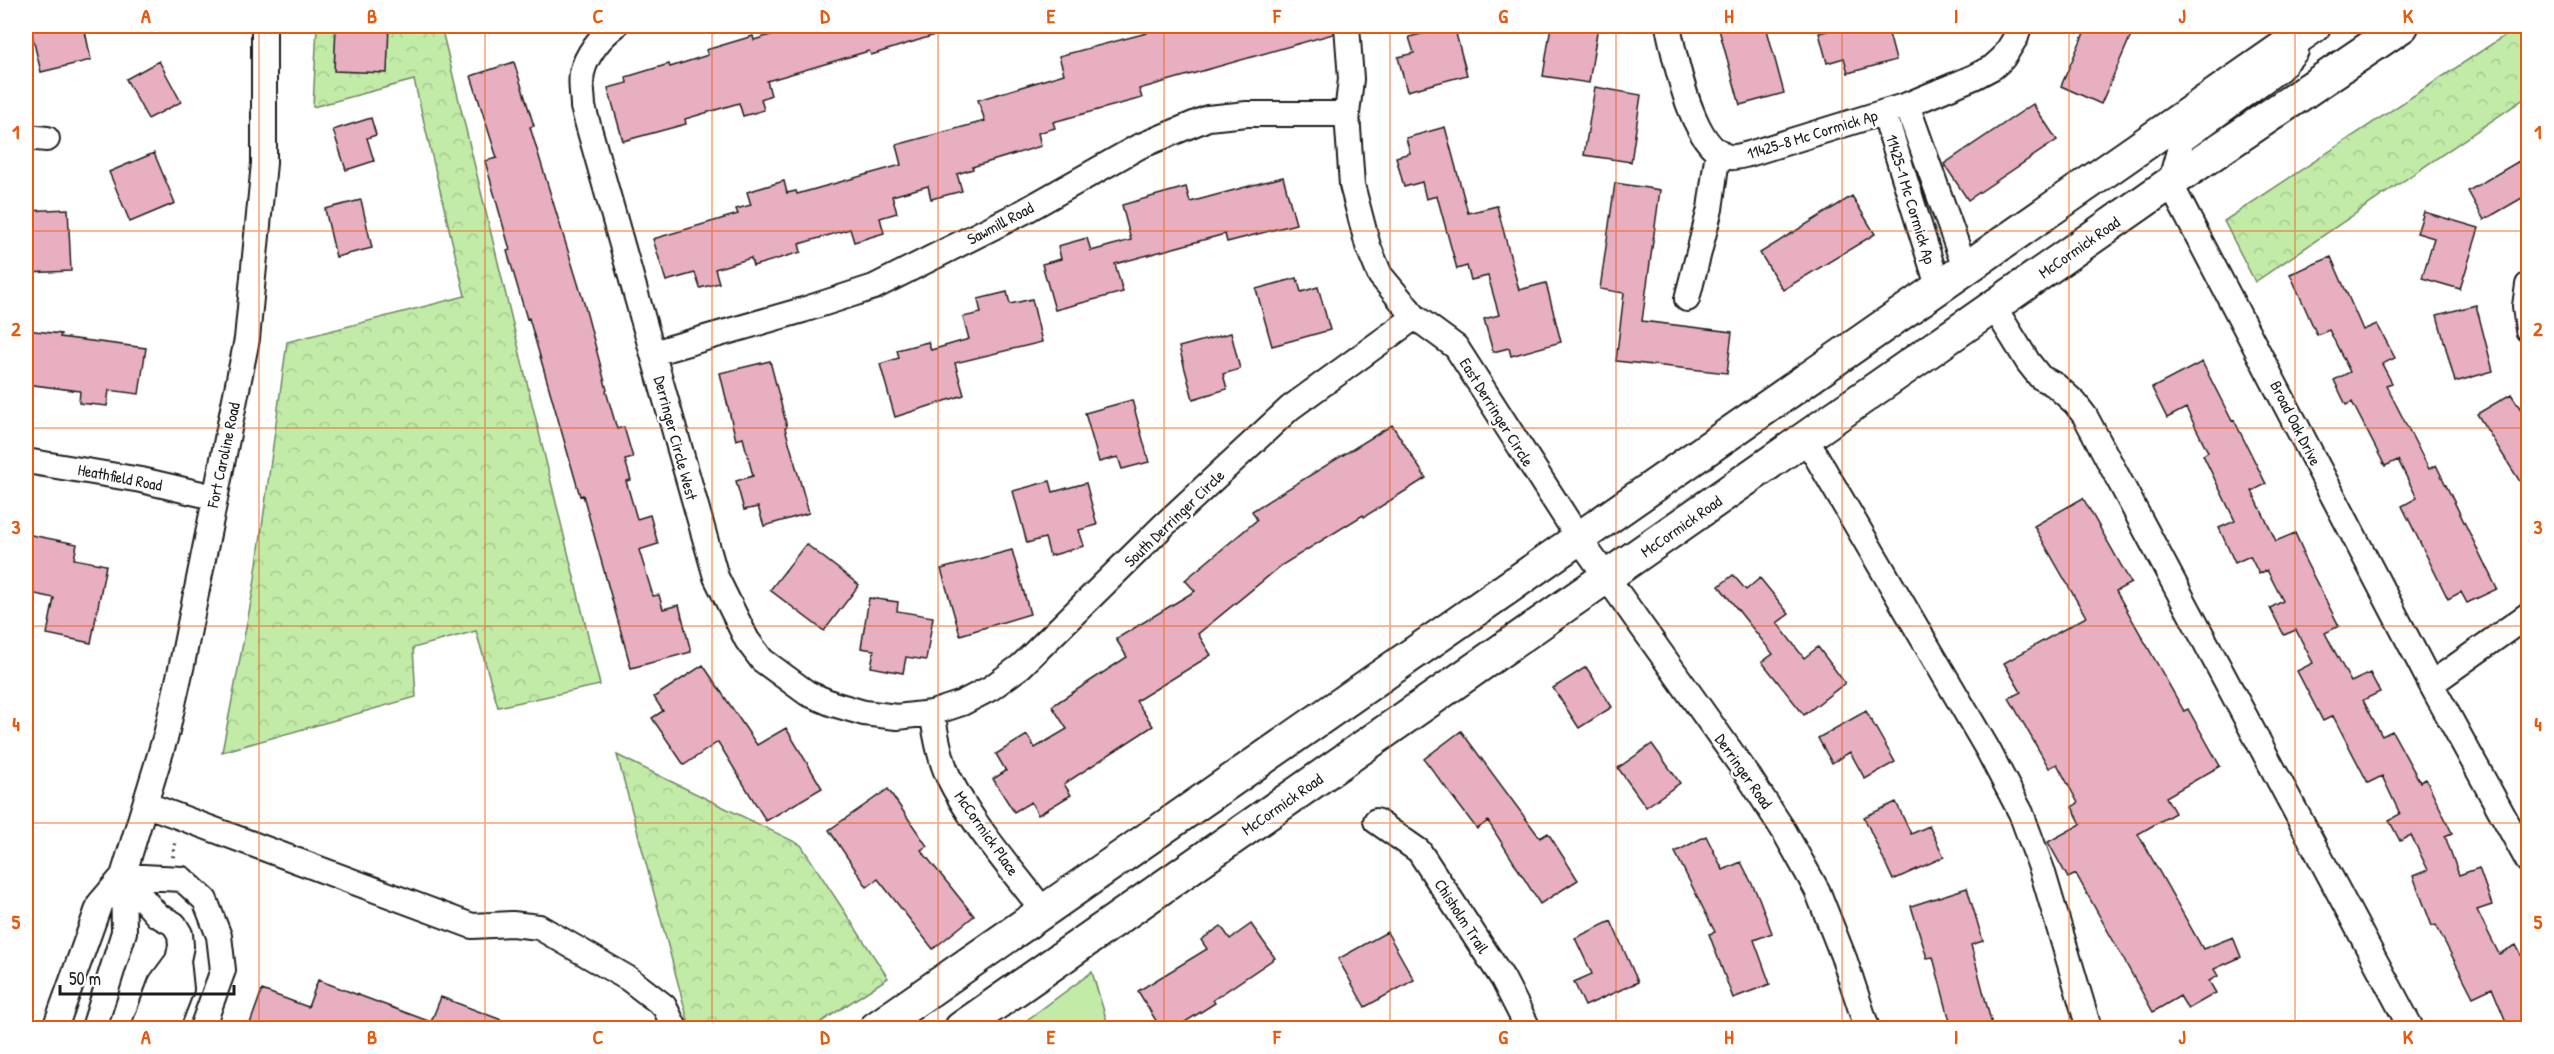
<svg xmlns="http://www.w3.org/2000/svg" width="2554" height="1054" font-family="'Patrick Hand',sans-serif">
	<defs>
		<pattern id="forest-crowns" width="20" height="18" patternUnits="userSpaceOnUse" patternTransform="scale(1.5)"><rect width="20" height="18" fill="#c1eba7"/><path d="M2 6a3 3 0 1 1 6 0M12 15a3 3 0 1 1 6 0" fill="none" stroke="#a5c98f"/></pattern>
	</defs>
	<rect width="100%" height="100%" fill="#fff"/>
	<filter id="ink" filterUnits="userSpaceOnUse"><feTurbulence type="fractalNoise" baseFrequency=".0167" numOctaves="2"/><feDisplacementMap in="SourceGraphic" scale="12" xChannelSelector="R" yChannelSelector="G"/><feConvolveMatrix kernelMatrix="1 2 1 2 8 2 1 2 1" color-interpolation-filters="sRGB"/></filter>
	<g filter="url(#ink)">
		<path fill="#c1eba7" stroke="#6e8462" stroke-width="1.5" d="M1092,972L1109,1028H1016Z"/>
		<path fill="url(#forest-crowns)" stroke="#6e8462" stroke-width="1.5" d="M317,26H441L600,685L498,707L476,631L413,648L416,697L222,752L254,586L287,342L465,296L414,80L313,107Z
			M2519,26H2528V96L2255,282L2224,221Z
			M617,755L801,845L888,978L812,1028H690Z"/>
		<path fill="#e8afc0" stroke="#1c1c1c" stroke-width="1.5" d="M30,26H84L91,60L41,72Z
			M336,26H389L387,73L334,71Z
			M800,26H951V30L871,55L869,51L767,81L771,95L761,99L764,110L743,116L739,103L685,119L686,124L623,141L608,88L627,83L626,77L669,64L670,67L708,55L706,50L753,36L754,40Z
			M1145,26H1333V34L1139,89L1142,98L1053,122L1055,128L1038,133L1041,146L972,167L973,169L957,174L962,191L931,199L928,186L892,196L897,213L880,218L884,233L854,242L850,229L799,244L801,252L753,266L751,258L715,269L719,283L700,288L695,273L666,281L653,239L738,214L736,209L751,205L747,192L784,181L787,193L796,191L797,194L901,165L896,145L985,121L978,100L1064,74L1059,56L1147,33Z
			M1454,26L1467,75L1407,91L1398,57L1414,53L1409,37Z
			M1551,26H1598L1589,83L1543,76Z
			M1718,26H1766L1784,93L1740,105Z
			M1834,26H1887L1896,60L1848,73L1844,58L1827,63L1819,33L1835,29Z
			M2087,26H2135L2101,104L2061,86Z
			M159,61L181,102L148,119L126,79Z
			M514,62L534,126L530,127L584,303L607,390L606,391L617,429L624,427L633,458L625,460L631,480L626,481L637,519L650,515L658,544L639,550L653,596L659,595L663,609L679,605L691,652L631,668L583,495L580,496L529,318L527,319L507,251L510,250L485,161L497,158L471,76Z
			M1595,87L1641,95L1631,162L1584,155Z
			M2033,104L2057,140L1968,200L1944,164Z
			M371,118L376,135L367,138L374,161L346,170L333,130Z
			M1445,127L1468,213L1497,206L1519,290L1546,283L1561,342L1511,356L1509,348L1493,352L1484,319L1499,315L1488,276L1471,280L1467,266L1457,269L1437,196L1426,199L1422,182L1404,187L1396,157L1410,153L1406,138Z
			M154,153L175,203L130,222L109,172Z
			M2519,161L2529,177V194L2484,220L2468,191Z
			M1283,177L1296,224L1227,242L1225,234L1115,264L1123,292L1055,310L1042,264L1061,259L1058,246L1087,238L1091,251L1131,240L1122,205L1186,187L1190,202Z
			M1615,183L1660,190L1642,321L1732,332L1727,373L1616,361L1624,293L1600,289Z
			M1852,196L1875,234L1783,290L1760,253Z
			M361,200L372,248L336,257L325,209Z
			M68,209L71,271L26,273V211Z
			M2424,212L2479,228L2460,289L2422,278L2434,238L2417,233Z
			M2331,257L2363,330L2377,324L2395,358L2382,364L2392,383L2386,385L2429,469L2436,465L2497,589L2467,603L2461,592L2448,599L2402,506L2417,498L2398,460L2385,466L2352,402L2346,405L2334,380L2350,372L2329,330L2317,335L2290,274Z
			M1297,278L1301,292L1318,287L1330,330L1272,346L1256,289Z
			M1007,292L1010,304L1032,299L1042,342L955,363L964,395L895,417L880,364L899,358L897,350L928,342L931,350L969,339L963,317L981,313L978,299Z
			M2476,305L2493,371L2455,382L2437,315Z
			M26,330L61,334L60,337L146,348L139,394L109,390L107,406L79,403L80,391L26,384Z
			M1231,333L1240,369L1223,374L1227,389L1193,399L1179,347Z
			M770,361L787,427L785,428L809,513L764,526L758,507L744,510L736,481L753,476L743,438L736,440L720,373Z
			M2202,362L2232,421L2234,420L2266,484L2252,491L2276,541L2295,533L2304,553L2302,554L2339,626L2325,633L2351,682L2370,673L2380,692L2363,700L2382,736L2392,731L2420,782L2426,779L2452,833L2445,836L2459,875L2479,868L2492,905L2477,910L2499,954L2516,945L2529,970V1029H2509L2492,988L2473,997L2436,925L2432,926L2413,876L2428,870L2411,835L2400,841L2389,820L2400,814L2382,776L2368,783L2333,716L2323,721L2297,671L2313,663L2296,630L2284,635L2270,608L2283,601L2267,570L2259,574L2250,556L2235,563L2219,528L2235,521L2203,455L2208,452L2186,408L2167,418L2152,388Z
			M2511,394L2529,422V496L2477,414Z
			M1132,400L1149,462L1122,469L1118,457L1099,462L1085,413Z
			M1392,425L1426,478L1364,517L1363,515L1282,565L1198,634L1211,655L1136,701L1153,726L1064,784L1071,795L1038,815L1031,802L1014,812L993,779L1006,771L996,754L1027,735L1035,748L1067,729L1052,706L1127,657L1116,639L1195,591L1185,580L1257,520L1252,511Z
			M1050,481L1053,492L1086,483L1097,525L1079,530L1084,546L1050,556L1045,538L1027,543L1013,491Z
			M2083,498L2131,583L2116,591L2184,711L2188,709L2220,766L2166,797L2175,813L2138,834L2203,949L2233,937L2241,957L2214,969L2218,976L2209,981L2216,993L2188,1009L2180,996L2153,1012L2076,874L2068,878L2048,842L2081,824L2072,807L2078,803L2057,764L2049,768L2009,698L2021,692L2004,663L2086,617L2034,526Z
			M26,534L77,544L74,559L106,565L91,643L47,634L54,598L26,592Z
			M806,544L859,585L824,631L770,590Z
			M1012,550L1030,614L960,635L941,569Z
			M1733,575L1746,590L1760,578L1789,614L1777,623L1804,658L1818,647L1845,683L1804,715L1762,662L1773,654L1719,586Z
			M869,598L898,602L897,611L933,617L926,660L906,657L903,673L871,667L874,650L861,648Z
			M703,665L757,745L786,728L822,788L766,821L718,742L684,765L652,718L663,711L654,697Z
			M1586,667L1612,707L1579,728L1553,688Z
			M1866,711L1895,762L1865,779L1850,752L1832,763L1818,738Z
			M1461,731L1540,838L1548,833L1578,880L1540,904L1488,821L1477,829L1424,759Z
			M1652,744L1680,783L1646,807L1618,768Z
			M888,789L927,846L921,850L974,916L933,949L878,879L867,887L829,830Z
			M1896,802L1911,834L1929,826L1944,857L1893,880L1864,817Z
			M1706,836L1723,870L1741,862L1759,898L1772,933L1754,940L1770,984L1733,998L1709,934L1715,932L1675,852Z
			M1967,888L1983,941L1971,945L1993,1029H1952L1933,957L1927,958L1911,906Z
			M1611,921L1638,982L1585,1006L1574,982L1592,974L1575,938Z
			M1251,924L1275,958L1213,1000L1215,1003L1174,1029H1161L1138,991L1207,949L1201,940L1221,926L1230,939Z
			M1387,932L1414,980L1365,1007L1338,959Z
			M318,980L431,1022L441,997L520,1027V1029H248L262,990L308,1007Z"/>
		<g fill="none" stroke-linecap="round" stroke-linejoin="round">
			<defs>
				<path id="minor" d="M615,26C601,36 586,55 582,73C580,83 583,97 583,107L716,577L747,640L762,660L807,693L833,704L864,713L897,717L932,713L962,703L991,688L1021,666L1164,525L1290,408L1415,317
					M1347,26L1351,79L1347,114L1352,185L1368,246L1380,275L1415,317L1456,347L1578,537L1749,777L1784,831L1817,890L1845,961L1867,1028
					M1668,26C1675,57 1692,151 1730,157C1736,158 1744,155 1749,154L1907,105L1974,77L1993,67L2003,58L2016,37L2019,26
					M2296,51L2280,69L2182,140L2170,183L2431,684L2528,861
					M1907,105L1965,268
					M1884,112L1938,286
					M26,137L47,139
					M2528,285L2525,306L2528,330
					M1687,299L1710,209L1718,151
					M1994,307L2028,362L2040,377L2055,385L2075,403L2085,416L2411,1028
					M653,353L803,310L874,287L1023,212L1138,147L1208,118L1247,114H1347
					M1806,439L1988,750L2021,813L2042,870L2089,1028
					M26,461L141,480L214,497
					M2431,684L2528,615
					M932,713C936,734 939,756 948,776C972,825 1011,868 1044,912
					M145,804L472,926L512,924L539,927L629,979L664,1006L675,1028
					M1376,821L1419,851L1503,979L1528,1028
					M123,876L182,879L205,900L219,936L223,970L202,1028
					M123,876L157,915L174,924L180,934L181,946L178,960L181,989L166,1028
					M55,1028L100,903L123,876
					M94,1028L124,932L123,876L166,735L182,664L247,339L264,163V26
					M144,1028L161,983L178,960"/>
				<path id="major" d="M876,1028L2314,26
					M961,1028L2170,183L2402,26"/>
			</defs>
			<use href="#minor" stroke="#1c1c1c" stroke-width="28"/>
			<use href="#major" stroke="#1c1c1c" stroke-width="36"/>
			<path stroke="#1c1c1c" stroke-width="4" stroke-dasharray="1.5 4.5" stroke-linecap="butt" d="M173,857L175,843"/>
			<use href="#minor" stroke="#fff" stroke-width="24"/>
			<use href="#major" stroke="#fff" stroke-width="32"/>
		</g>
	</g>
	<path fill="none" stroke="#e8590c" stroke-width="1.5" stroke-opacity="0.55" d="M259,26V1028M485,26V1028M712,26V1028M938,26V1028M1164,26V1028M1390,26V1028M1616,26V1028M1842,26V1028M2069,26V1028M2295,26V1028M26,231H2528M26,428H2528M26,626H2528M26,823H2528"/>
	<g text-anchor="middle" stroke-width="5" stroke-linejoin="round" paint-order="stroke">
		<g font-size="16" fill="#1c1c1c" stroke="#fff">
			<text transform="translate(1812 134) rotate(-17)" y="6">11425-8 Mc Cormick Ap</text>
			<text transform="translate(1911 199) rotate(73)" y="6">11425-1 Mc Cormick Ap</text>
			<text transform="translate(1000 223) rotate(-28)" y="6">Sawmill Road</text>
			<text transform="translate(2079 247) rotate(-35)" y="6">McCormick Road</text>
			<text transform="translate(1497 412) rotate(58)" y="6">East Derringer Circle</text>
			<text transform="translate(2296 423) rotate(63)" y="6">Broad Oak Drive</text>
			<text transform="translate(676 438) rotate(75)" y="6">Derringer Circle West</text>
			<text transform="translate(223 455) rotate(-78)" y="6">Fort Caroline Road</text>
			<text transform="translate(120 477) rotate(11)" y="6">Heathfield Road</text>
			<text transform="translate(1174 518) rotate(-44)" y="6">South Derringer Circle</text>
			<text transform="translate(1681 526) rotate(-35)" y="6">McCormick Road</text>
			<text transform="translate(1744 771) rotate(55)" y="6">Derringer Road</text>
			<text transform="translate(1282 804) rotate(-35)" y="6">McCormick Road</text>
			<text transform="translate(987 833) rotate(55)" y="6">McCormick Place</text>
			<text transform="translate(1462 916) rotate(57)" y="6">Chisholm Trail</text>
		</g>
	</g>
	<rect width="2554" height="1054" fill="none" stroke="#fff" stroke-width="66"/>
	<path d="M60 985v9h174v-9" fill="none" stroke="#1c1c1c" stroke-width="3"/>
	<text x="69" y="985" font-size="18" fill="#1c1c1c" stroke="#ffffff" stroke-width="4.5" paint-order="stroke">50 m</text>
	<rect x="33" y="33" width="2488" height="988" fill="none" stroke="#e8590c" stroke-width="2"/>
	<g font-size="20" text-anchor="middle" font-weight="bold" fill="#e8590c">
		<text x="146" y="23">A</text>
		<text x="372" y="23">B</text>
		<text x="598" y="23">C</text>
		<text x="825" y="23">D</text>
		<text x="1051" y="23">E</text>
		<text x="1277" y="23">F</text>
		<text x="1503" y="23">G</text>
		<text x="1729" y="23">H</text>
		<text x="1956" y="23">I</text>
		<text x="2182" y="23">J</text>
		<text x="2408" y="23">K</text>
		<text x="16" y="139">1</text>
		<text x="2538" y="139">1</text>
		<text x="16" y="336">2</text>
		<text x="2538" y="336">2</text>
		<text x="16" y="534">3</text>
		<text x="2538" y="534">3</text>
		<text x="16" y="731">4</text>
		<text x="2538" y="731">4</text>
		<text x="16" y="929">5</text>
		<text x="2538" y="929">5</text>
		<text x="146" y="1044">A</text>
		<text x="372" y="1044">B</text>
		<text x="598" y="1044">C</text>
		<text x="825" y="1044">D</text>
		<text x="1051" y="1044">E</text>
		<text x="1277" y="1044">F</text>
		<text x="1503" y="1044">G</text>
		<text x="1729" y="1044">H</text>
		<text x="1956" y="1044">I</text>
		<text x="2182" y="1044">J</text>
		<text x="2408" y="1044">K</text>
	</g>
</svg>
